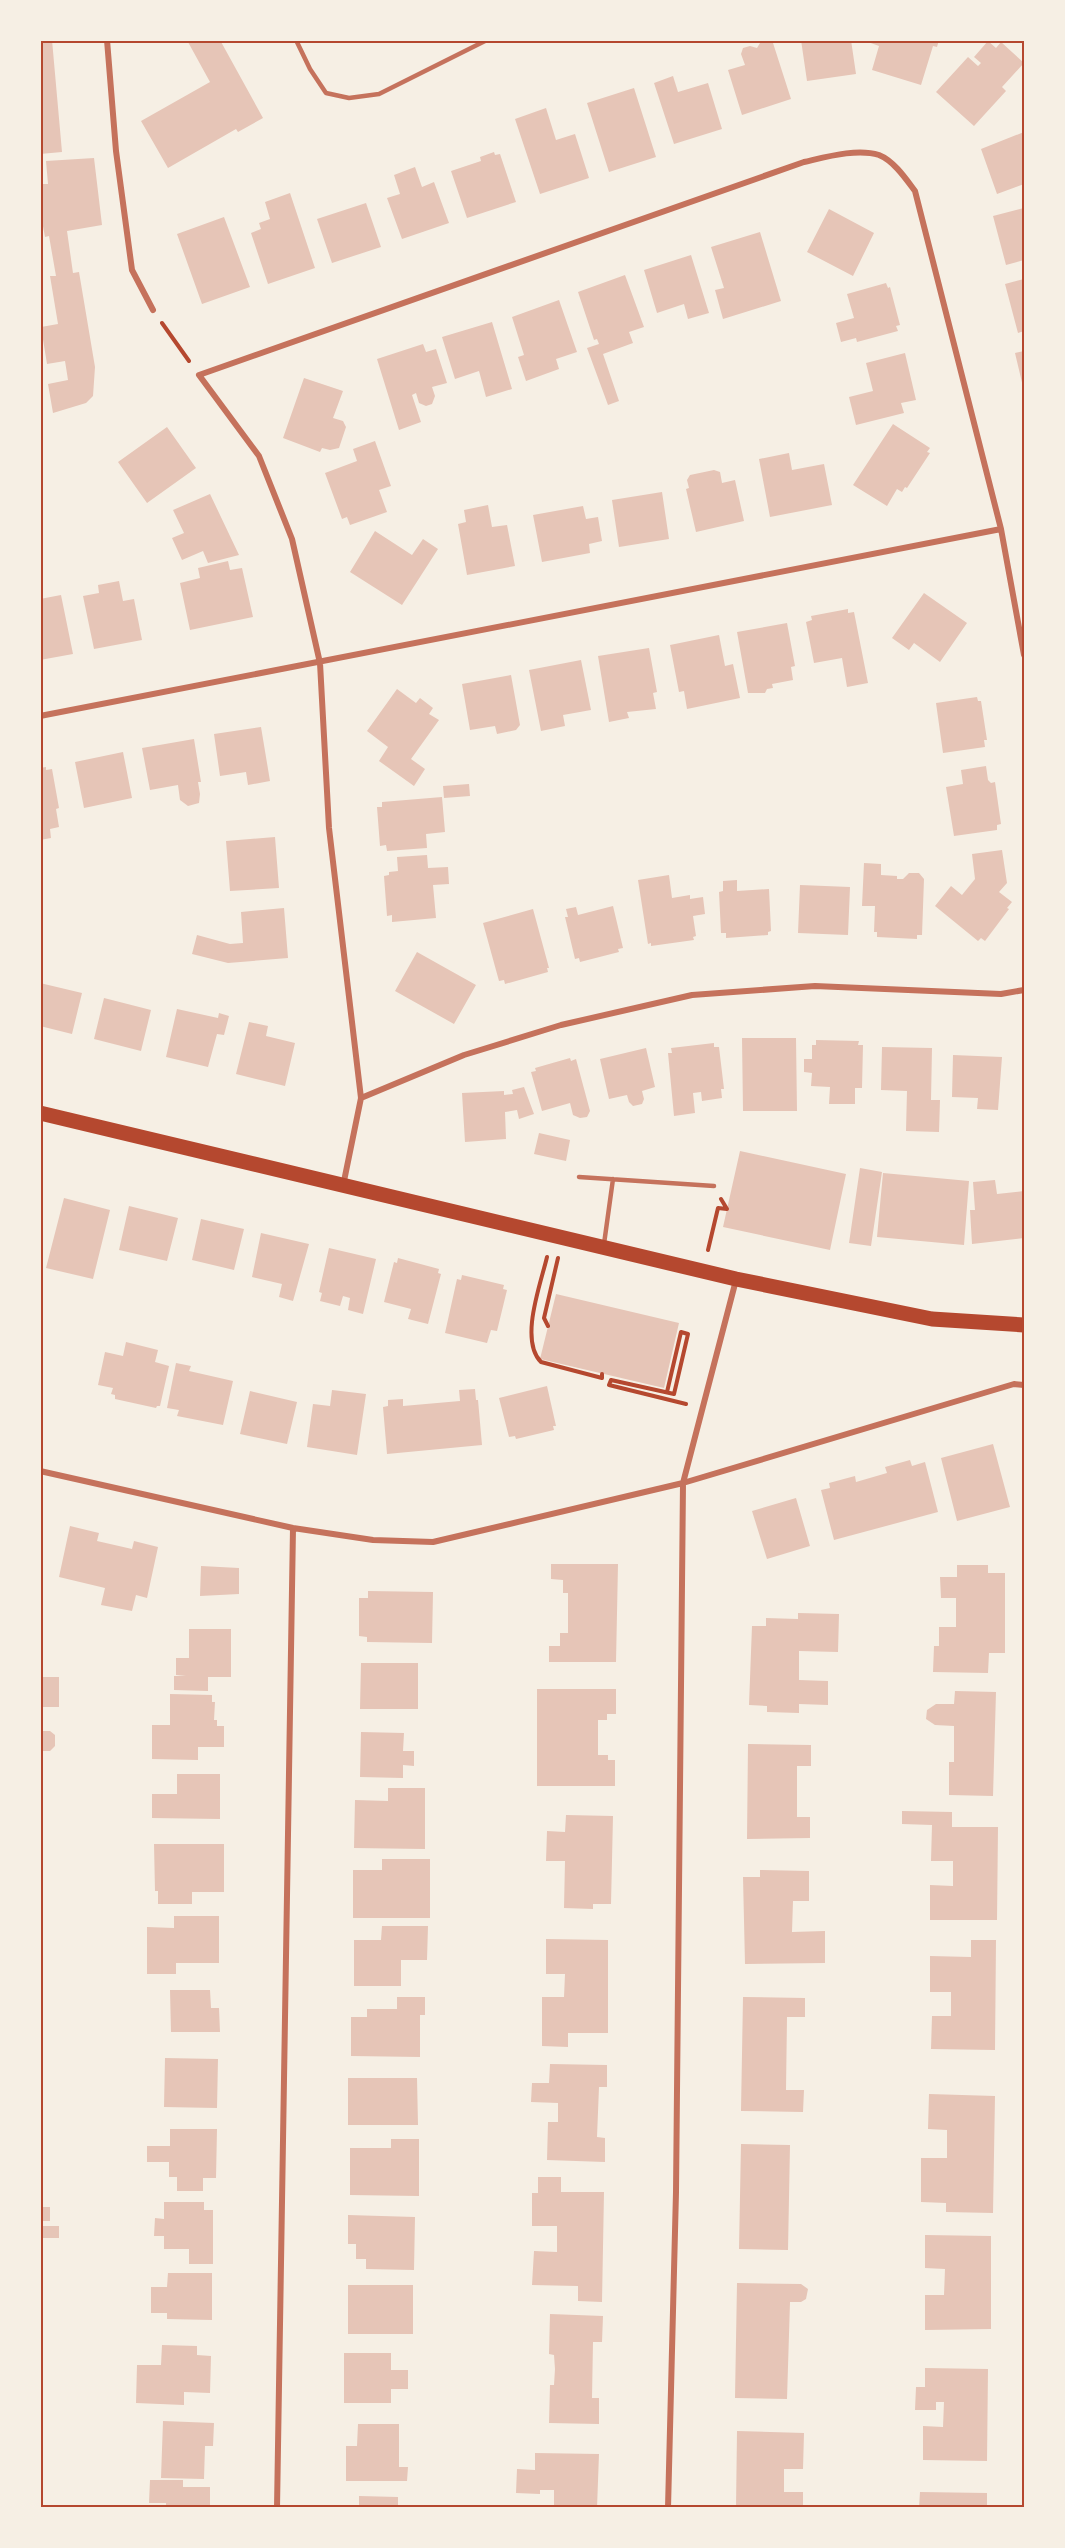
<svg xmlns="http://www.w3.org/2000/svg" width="1065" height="2548" font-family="Literata,serif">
	<rect width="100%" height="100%" fill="#f6efe4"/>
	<path fill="#e6c5b7" d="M40,40H52L62,152L40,154Z
		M191,40H220L263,118L238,132L236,129L168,168L141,121L210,82L188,42Z
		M765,40L773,43L791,99L742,115L728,70L745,65L741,54L743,48L750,46L757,48L760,43Z
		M801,40H851L856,74L807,81Z
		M869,40H939L937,47L933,46L921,85L872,70L879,46L868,42Z
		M988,41L996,48L1001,42L1024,63L1002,87L1006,91L974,126L936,92L968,57L978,66L981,63L974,57Z
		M673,76L678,92L708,83L722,129L674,144L654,83Z
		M634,88L656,157L609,172L587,103Z
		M546,108L556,140L575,134L589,178L540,194L515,119Z
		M1024,132V184L997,194L981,149Z
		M494,152L495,155L500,154L516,202L467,218L451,171L481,161L480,157Z
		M94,158L102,225L67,231L73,273L79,272L95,367L93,396L86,403L53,413L48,384L68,380L65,361L47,364L41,327L58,324L50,276H56L49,236L45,237L40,210V184H48L46,161Z
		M415,167L422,187L434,182L449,223L402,239L387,198L400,194L394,175Z
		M290,193L315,268L268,284L251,233L261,229L259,223L270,219L265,202Z
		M366,203L381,247L332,263L317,219Z
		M1024,208V260L1006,265L993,216Z
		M829,209L874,233L853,276L807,252Z
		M224,217L250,287L202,304L177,234Z
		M760,232L781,301L723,319L715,290L724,288L711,247Z
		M691,255L709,313L688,319L684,304L657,313L644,270Z
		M625,275L644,327L629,332L633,343L603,354L619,401L608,405L587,348L599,344L597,339L594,340L578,292Z
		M1024,279V331L1018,333L1005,284Z
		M886,283L888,288L890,287L900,325L896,326L898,331L857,342L856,338L841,342L836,323L854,318L847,294Z
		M559,300L577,352L556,359L559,369L526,381L518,357L524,355L512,317Z
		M492,322L512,389L486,397L479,371L455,379L442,337Z
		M423,344L426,352L436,349L447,383L432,387L435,396L432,404L426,406L419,403L416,393L412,395L421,422L399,430L377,359Z
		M1024,351V391L1015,353Z
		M905,353L916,400L901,403L904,413L856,425L849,397L873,391L866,363Z
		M304,378L343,391L333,418L343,421L346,427L339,448L330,450L322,448L320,452L283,438Z
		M893,424L930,448L927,452L930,453L907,488L905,487L902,492L897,489L887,506L853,485Z
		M167,427L196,468L147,503L118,462Z
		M375,441L391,486L379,490L387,512L350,525L347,517L342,519L325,473L357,461L353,449Z
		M789,453L792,470L824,464L832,505L770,517L759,459Z
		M714,470L720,472L722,483L735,480L744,521L696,532L686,489L689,488L687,480L690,475Z
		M662,492L669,539L619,547L612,500Z
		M210,494L239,555L208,563L203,551L182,560L172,538L184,533L173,510Z
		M488,505L492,527L507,525L515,566L467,575L458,524L466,522L464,510Z
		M583,506L586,519L598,517L602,541L589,544L590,553L542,562L533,515Z
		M375,531L412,555L423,539L438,549L402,605L350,572Z
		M228,561L230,570L242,568L253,617L190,630L180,583L200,578L198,568Z
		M119,581L123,601L134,599L142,640L94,649L83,596L99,593L98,585Z
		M924,593L967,623L940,662L914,643L909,650L892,638Z
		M61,595L73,654L40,660V599Z
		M848,609V613L854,612L868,683L847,687L842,658L814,663L806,622L812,620L811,616Z
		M787,623L795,666L791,667L793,680L772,684L773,688L767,689L765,693H748L737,632Z
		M719,635L725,666L733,664L740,698L687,709L684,691L679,692L670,645Z
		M649,648L657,692L653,693L656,709L627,712L629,718L609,722L598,656Z
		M581,660L591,710L563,715L565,726L541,731L529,670Z
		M511,675L520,725L516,730L497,734L495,726L470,730L462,684Z
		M397,689L416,703L420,698L433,708L429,714L439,720L411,759L425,769L414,786L379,761L388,747L367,731Z
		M977,697L978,701H981L987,740H984L985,747L943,753L936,703Z
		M261,727L270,781L248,785L246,772L220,776L214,734Z
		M194,739L201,782H198L200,794L199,803L188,806L180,800L178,785L150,790L142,748Z
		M123,752L132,798L84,808L75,762Z
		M986,766L988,780L991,783L995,782L1001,824L997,825V830L954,836L946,787L963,784L961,770Z
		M46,767V770L52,769L59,808L56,809L59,827L50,829L51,838L40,840V768Z
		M469,784L470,796L444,798L443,786Z
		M442,797L445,832L426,834L427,848L387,851L386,845L380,846L377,807H382V802Z
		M275,837L279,888L230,891L226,841Z
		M1002,850L1007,883L999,892L1012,902L1007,908L1009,909L985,941L981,938L978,941L935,906L951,886L962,895L975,879L972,854Z
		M427,855L428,868L448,867L449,884L433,885L436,918L392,922V915L387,916L384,876L389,875V872L398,871L397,857Z
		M864,863L881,864V875L897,876V879H903L909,873H919L924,879L922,935H917V939L877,937V932H874L875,906H862Z
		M669,875L672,898L690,895V899L703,897L705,914L693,916L696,936L693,937L694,940L651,946V943L648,944L638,880Z
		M737,880V891L769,889L771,931L768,932V935L726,938V933H721L719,892L723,891V881Z
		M800,885L850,887L848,935L798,933Z
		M613,906L623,948L618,949L619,952L580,962L579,958L575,959L565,917H568L566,909L576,907L578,915Z
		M284,908L288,958L228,963L192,954L197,935L230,944L243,943L241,912Z
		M533,909L549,968H547L548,972L505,984L504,980L499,981L483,923Z
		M417,952L476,985L454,1024L395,991Z
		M40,983L82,993L72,1034L40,1026Z
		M104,998L151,1010L141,1051L94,1039Z
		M177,1009L218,1018L219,1013L229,1016L224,1035L217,1034L208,1067L166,1057Z
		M249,1022L268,1026L266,1036L295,1043L285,1086L236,1074Z
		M742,1038H796L797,1111H743Z
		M816,1040L859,1041L858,1045H863L862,1088H855V1104H829L830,1087L811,1086L812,1073L804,1072V1059H812V1045H816Z
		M714,1043V1047H719L724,1089H721L722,1098L702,1101L701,1092L693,1093L695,1113L674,1116L668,1053H672L671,1048Z
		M882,1047L932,1048L931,1100H940L939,1132L906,1131L907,1091L881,1090Z
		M646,1048L655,1087L642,1091L644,1099L642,1104L633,1106L629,1102L627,1095L609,1099L600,1059Z
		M953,1055L1002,1057L998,1110L977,1109L978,1098L952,1097Z
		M570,1058L571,1061L576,1059L590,1111L587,1117L580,1118L573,1115L570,1103L542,1111L531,1072L536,1071L535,1068Z
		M524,1087L534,1114L519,1119L517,1110L505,1112L506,1139L465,1142L462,1093L504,1091V1095L513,1094L512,1090Z
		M539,1133L570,1140L566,1161L534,1154Z
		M740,1151L846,1174L830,1250L723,1227Z
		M860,1168L882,1172L871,1246L849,1243Z
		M883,1173L969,1181L964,1245L877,1237Z
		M995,1180L997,1194L1024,1191V1238L972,1244L970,1210H975L973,1182Z
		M64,1198L110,1210L93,1279L46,1268Z
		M129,1206L178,1218L167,1261L119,1250Z
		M201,1219L244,1229L234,1270L192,1260Z
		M261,1233L309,1244L293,1301L279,1297L282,1284L252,1277Z
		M329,1248L376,1259L363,1314L348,1310L350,1298L343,1296L340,1306L320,1301L322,1293L319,1292Z
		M398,1258L439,1269L438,1273L441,1274L428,1324L408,1319L411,1309L384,1302L394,1262L397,1263Z
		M462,1275L504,1285L503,1289L507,1290L497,1331L491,1330L487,1343L445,1333L457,1279L461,1280Z
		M556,1294L679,1323L664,1388L540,1359Z
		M126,1342L158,1350L155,1362L169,1366L160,1406H157L156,1408L115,1399V1395L111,1394L113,1388L98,1385L105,1352L123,1356Z
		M176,1363L191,1366L189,1371L233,1381L223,1425L177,1416L179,1410L167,1408Z
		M547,1386L556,1426H553L554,1430L516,1439L515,1436L509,1437L499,1398Z
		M475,1389L476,1400H478L482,1445L387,1454L383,1407L388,1406V1400L403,1399V1406L460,1401L459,1390Z
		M332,1390L366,1394L357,1455L307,1447L313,1404L330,1406Z
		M250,1391L297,1402L287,1444L240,1434Z
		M993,1444L1010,1507L957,1521L941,1458Z
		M910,1460L912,1466L925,1462L938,1512L834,1540L821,1490L830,1488L829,1483L855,1476L856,1482L887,1473L885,1467Z
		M796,1498L810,1546L767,1559L752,1511Z
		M70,1526L99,1533L97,1541L132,1549L134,1541L158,1547L147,1598L136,1595L132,1611L101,1605L105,1588L59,1577Z
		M551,1564H618L616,1662H549V1646H560V1633H568V1593H563V1580L551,1579Z
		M957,1565H988V1573H1005V1653H989L988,1673L933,1672L934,1646H939V1627H956V1598H941L940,1577H957Z
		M201,1566L239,1568V1594L200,1596Z
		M368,1591L433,1592L432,1643L367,1642V1637L359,1636V1598H368Z
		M798,1613L839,1614L838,1652L799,1651V1680L828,1681V1705L799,1704V1713L767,1712V1706L749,1705L752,1626H766V1618L798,1619Z
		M189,1629H231V1677H208V1691L174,1690V1676H186L176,1675V1658H189Z
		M361,1663H418V1709H360Z
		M40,1677H59V1707H40Z
		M537,1689H616V1714H607V1720H598V1755H608V1760H615V1786H537Z
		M955,1691L996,1692L993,1796L949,1795V1762H954V1726L935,1725L926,1719L927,1710L936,1704H954Z
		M170,1694L212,1695V1702H215L214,1720H217V1726H224V1747H198V1760L152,1759V1725H170Z
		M40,1731H50L55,1735V1746L50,1751H40Z
		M361,1732L404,1733L403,1751H414V1766L403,1765V1778L360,1777Z
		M748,1744L811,1745V1766H797V1817H810V1838L747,1839Z
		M177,1774H220V1819L152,1818V1794H177Z
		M388,1788H425V1849L354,1848L355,1800L388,1801Z
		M902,1811L952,1812V1827H998L997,1920H930V1885L953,1886V1861H931L932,1825L902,1824Z
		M566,1815L613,1816L611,1904H593V1909L564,1908L565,1861H546L547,1831L565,1832Z
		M154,1844H224V1892H192V1904H158V1891H155Z
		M382,1859H430V1918H353V1870H382Z
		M760,1870L809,1871V1901H793L792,1932L825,1931V1963L745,1964L743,1877H760Z
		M174,1916H219V1963H176V1974H147V1927L174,1928Z
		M382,1926H428L427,1960H401V1986H354V1940H381Z
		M546,1939L608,1940V2033H568V2047L542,2046V1997H564L565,1974H546Z
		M971,1940H996L995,2050L931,2049L932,2016H951V1992H930V1956L971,1957Z
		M170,1990H210L211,2008H219L220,2032H171Z
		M397,1997H425V2015H420V2057L351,2056V2017H367V2009H397Z
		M743,1997L805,1998V2017H787L786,2090H804L803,2112L741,2111Z
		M165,2058L218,2059L217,2108L164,2107Z
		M550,2064L607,2065V2087H599L597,2137L605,2138V2162L547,2160L548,2122H558V2103L531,2102L532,2083H549Z
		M348,2078H417L418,2125H348Z
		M929,2094L995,2096L993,2213L946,2212V2203L921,2202V2158H947V2130L928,2129Z
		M170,2129H217L216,2178H203V2191H177V2177H169V2162H147V2146H170Z
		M391,2139H419V2196L350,2195V2148H391Z
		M741,2144L790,2145L788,2250L739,2249Z
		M538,2177H561V2192H604L602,2302L578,2301V2286L532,2285L534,2251L557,2252V2226H532V2193H538Z
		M164,2202H204V2210H213V2264H189V2249H164V2236H154L155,2218L164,2219Z
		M40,2207H50V2221H40Z
		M348,2215L415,2217L414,2270L366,2269V2259H356V2244H348Z
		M40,2226H59V2238H40Z
		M925,2235L991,2236V2329L925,2330V2295H944L945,2269L925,2268Z
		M168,2273H212V2320L167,2319V2313H151V2287H167Z
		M737,2283L801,2284L808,2289L806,2299L801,2302H790L787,2399L735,2398Z
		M348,2285H413V2334H348Z
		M550,2314L603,2316L602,2342H593L592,2398H599V2424L549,2423L550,2385H554L555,2369L554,2355L549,2354Z
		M162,2345L197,2346V2355L211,2356L210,2393L184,2392V2405L136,2403L137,2365H161Z
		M344,2353H391V2370H408V2389H391V2403H344Z
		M925,2368L988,2369L987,2461L923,2460V2426L943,2427L944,2402H936V2410H915L916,2387H925Z
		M163,2421L214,2423L213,2446H205L204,2479L161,2478Z
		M358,2424H399V2467H408L407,2481H346V2446H357Z
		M737,2431L804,2433L803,2469H784V2492H803V2508H736Z
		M535,2453L599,2454L597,2508H554V2490H540V2494L516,2493L517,2469L535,2470Z
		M150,2480H183V2487H210V2508H166V2503H149Z
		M920,2492L987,2493V2508H919Z
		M359,2496L398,2497V2508H359Z"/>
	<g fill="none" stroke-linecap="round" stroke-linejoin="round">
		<path stroke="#b5482f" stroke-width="4" d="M162,323L189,361
			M708,1250L718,1208L727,1209L721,1199
			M547,1257C541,1283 519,1340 541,1362L602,1378V1374
			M548,1326L544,1318L558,1258
			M667,1392L681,1332L688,1334L674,1394L611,1380L609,1385L686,1404"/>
		<path stroke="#c5725c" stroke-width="4.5" d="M296,40L310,69L326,93L349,98L379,94L487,40
			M579,1177L714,1186
			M604,1244L613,1179"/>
		<path stroke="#c5725c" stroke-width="6" d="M107,40L116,151L132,270L153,310
			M40,716L1001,529
			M361,1098L464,1055L561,1025L692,995L815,986L1001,994L1024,990
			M343,1186L361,1098L329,828L320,663L292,539L259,456L199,375L804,162C826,157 857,148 879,155C894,161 906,179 915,191L1001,529L1024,655
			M40,1471L293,1528L373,1540L433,1542L683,1483L1014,1384L1024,1385
			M277,2508L293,1528
			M668,2508L676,2192L683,1483L736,1280"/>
		<path stroke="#b5482f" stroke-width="15" d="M40,1113L736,1279L932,1319L1024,1325"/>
	</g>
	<rect width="1065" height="2548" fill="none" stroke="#f6efe4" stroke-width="84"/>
	<rect x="42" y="42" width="981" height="2464" fill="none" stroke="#b5482f" stroke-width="2"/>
</svg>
